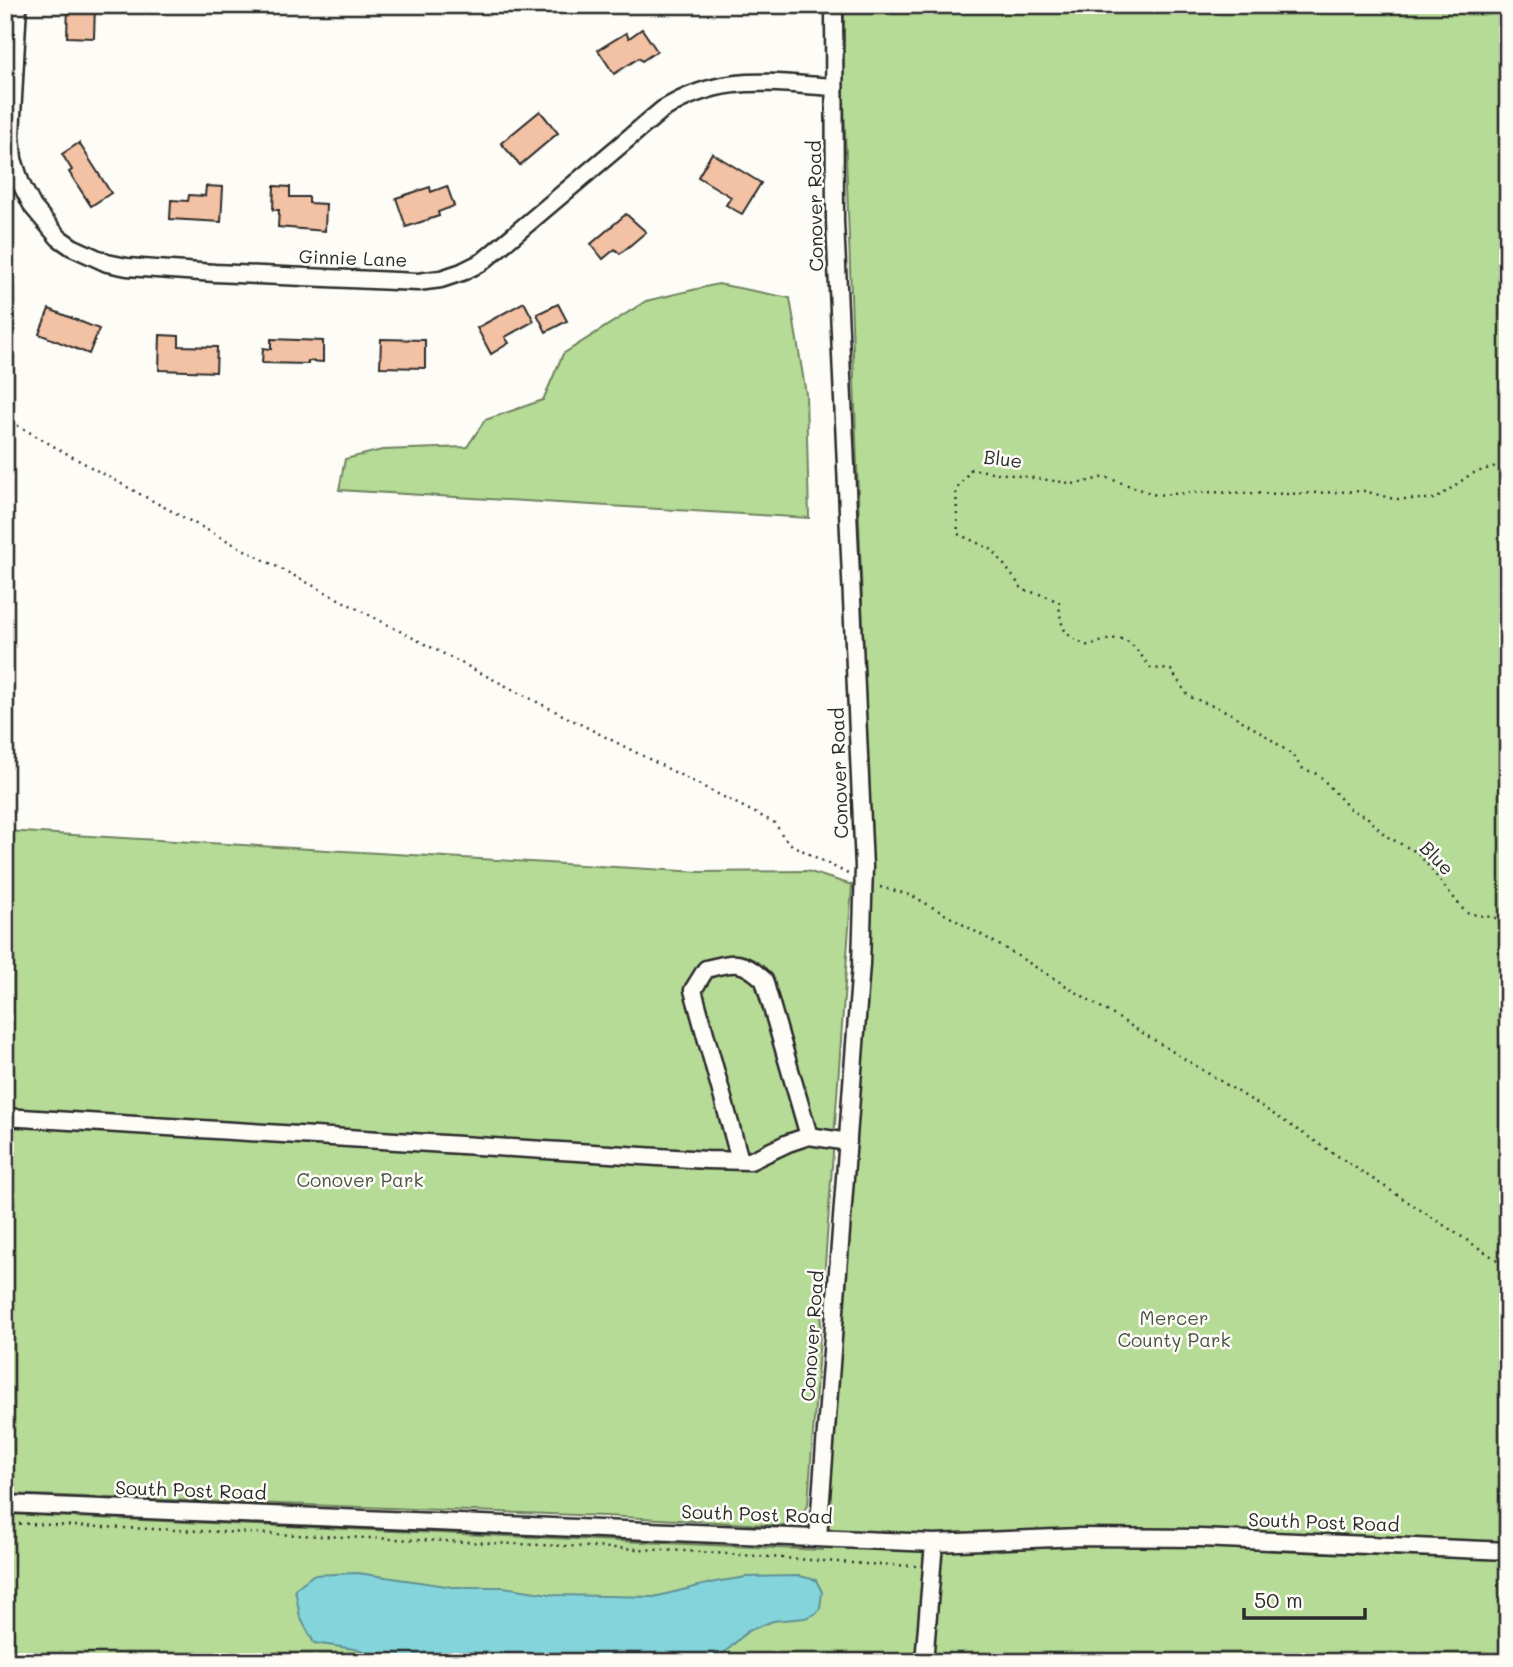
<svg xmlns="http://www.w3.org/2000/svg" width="1513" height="1667" font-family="Mali,sans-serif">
	<rect width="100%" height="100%" fill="#fdfcf7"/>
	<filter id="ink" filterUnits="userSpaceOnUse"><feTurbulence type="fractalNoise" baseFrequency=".0143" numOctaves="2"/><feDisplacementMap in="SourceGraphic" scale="14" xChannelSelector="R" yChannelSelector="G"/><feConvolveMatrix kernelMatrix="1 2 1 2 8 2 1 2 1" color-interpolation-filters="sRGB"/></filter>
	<g filter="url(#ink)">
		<path fill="#b5db96" stroke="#708360" stroke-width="2" d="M844,5H1508V1662H5V1514L823,1550L828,1511L872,882L843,72Z
			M718,284L790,298L806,394L809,518L339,490L345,459L382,450L467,447L485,420L543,400L563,354L646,301Z
			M5,831L700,872L807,871L852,885L808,1504L799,1519L784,1526L605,1516L5,1494Z"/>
		<path fill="#84d5db" stroke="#609195" stroke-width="2" d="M358,1573L453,1587H503L556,1595L654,1597L715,1582L746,1577L800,1576L816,1580L822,1592L820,1608L815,1614L805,1618L773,1621L748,1631L714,1662H392L361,1650L314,1643L300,1617L295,1589L313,1575Z"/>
		<path fill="#f3c1a3" stroke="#2b2b2b" stroke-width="2" d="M68,5H95L94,38L67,37Z
			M642,29L657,51L642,61L639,58L614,74L598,50L626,33L629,38Z
			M540,111L558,133L520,165L501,143Z
			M79,143L111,193L91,206L69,172L72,170L62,154Z
			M712,153L761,183L742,214L726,205L731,197L698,177Z
			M206,186L223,187L221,222L170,219L171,200L188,201L189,195L205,196Z
			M274,186L290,187V197H309V203L326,204L325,231L278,227L279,210H273Z
			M447,186L454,206L438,212L439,216L406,227L396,198L430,187L431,192Z
			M626,214L646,232L620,254L615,249L603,259L591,244Z
			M524,302L534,321L505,337L509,343L491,354L477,328Z
			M558,304L567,321L546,332L537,314Z
			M49,309L99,329L89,354L39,334Z
			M160,335L179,336V346L217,347L216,372L159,370Z
			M271,339L323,341V362L308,361V364L262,363L263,348L271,349Z
			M381,339L425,340V368L380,367Z"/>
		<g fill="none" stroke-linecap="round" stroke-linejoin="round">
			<defs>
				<path id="minor" d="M18,5L11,135L13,159L21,184L33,207L59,238L72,247L107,263L127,267L215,273L418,282L441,279L462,272L482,262L662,110C721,73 768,83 834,87
					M5,1117L707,1160L750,1161L788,1143L809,1136L848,1142
					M740,1160L693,990L706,969C734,962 742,959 764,980L809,1136
					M5,1504L934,1543L1079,1537L1200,1538L1508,1551
					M818,1538L861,964L864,867L835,221L834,5
					M924,1662L934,1543"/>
			</defs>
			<use href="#minor" stroke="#2b2b2b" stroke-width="21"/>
			<path stroke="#2b2b2b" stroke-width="2.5" stroke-dasharray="2 5" stroke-linecap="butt" d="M5,214L12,211
				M5,418C112,481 222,538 331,595C479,673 627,748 775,823L784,838L792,845L848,874
				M1508,462L1471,474L1436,499H1394L1364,491L1287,494L1203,492L1156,495L1105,477L1076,484L971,469L956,490L958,534L993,550L1023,590L1043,595L1059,602C1061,630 1063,635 1089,646C1127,631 1128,639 1151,668L1171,670L1188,696L1228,712L1268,737L1291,754L1302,768L1319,775L1350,809L1368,818L1386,836L1418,853L1466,913L1508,920
				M880,887L911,895L1008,950L1261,1106L1508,1267
				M5,1523L686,1551L866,1564L918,1566"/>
			<use href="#minor" stroke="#fdfcf7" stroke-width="16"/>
		</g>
	</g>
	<g text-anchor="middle" stroke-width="5" stroke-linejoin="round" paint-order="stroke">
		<g font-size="19" fill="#2b2b2b" stroke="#fdfcf7">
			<text transform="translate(815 206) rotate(-91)" y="7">Conover Road</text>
			<text transform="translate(353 258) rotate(2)" y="7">Ginnie Lane</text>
			<text transform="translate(1003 459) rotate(7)" y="7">Blue</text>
			<text transform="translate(839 773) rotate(-92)" y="7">Conover Road</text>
			<text transform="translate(1437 858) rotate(46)" y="7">Blue</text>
			<text transform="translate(812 1336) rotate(-86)" y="7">Conover Road</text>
			<text transform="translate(191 1490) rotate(2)" y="7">South Post Road</text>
			<text transform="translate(757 1514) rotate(2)" y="7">South Post Road</text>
			<text transform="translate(1324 1522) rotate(2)" y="7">South Post Road</text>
		</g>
		<g font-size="19" fill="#4e5746" stroke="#fdfcf7">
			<text x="360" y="1187">Conover Park</text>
			<text x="1174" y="1325">Mercer<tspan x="1174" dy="22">County Park</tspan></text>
		</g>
	</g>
	<rect width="1513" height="1667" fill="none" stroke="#fdfcf7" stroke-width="28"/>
	<rect x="14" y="14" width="1485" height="1639" fill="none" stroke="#2b2b2b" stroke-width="2.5" filter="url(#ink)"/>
	<path d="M1244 1608v10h121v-10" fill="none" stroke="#2b2b2b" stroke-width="3.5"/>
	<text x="1254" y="1608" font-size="21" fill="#2b2b2b" stroke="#fdfcf7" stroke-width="5" paint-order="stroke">50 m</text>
</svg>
